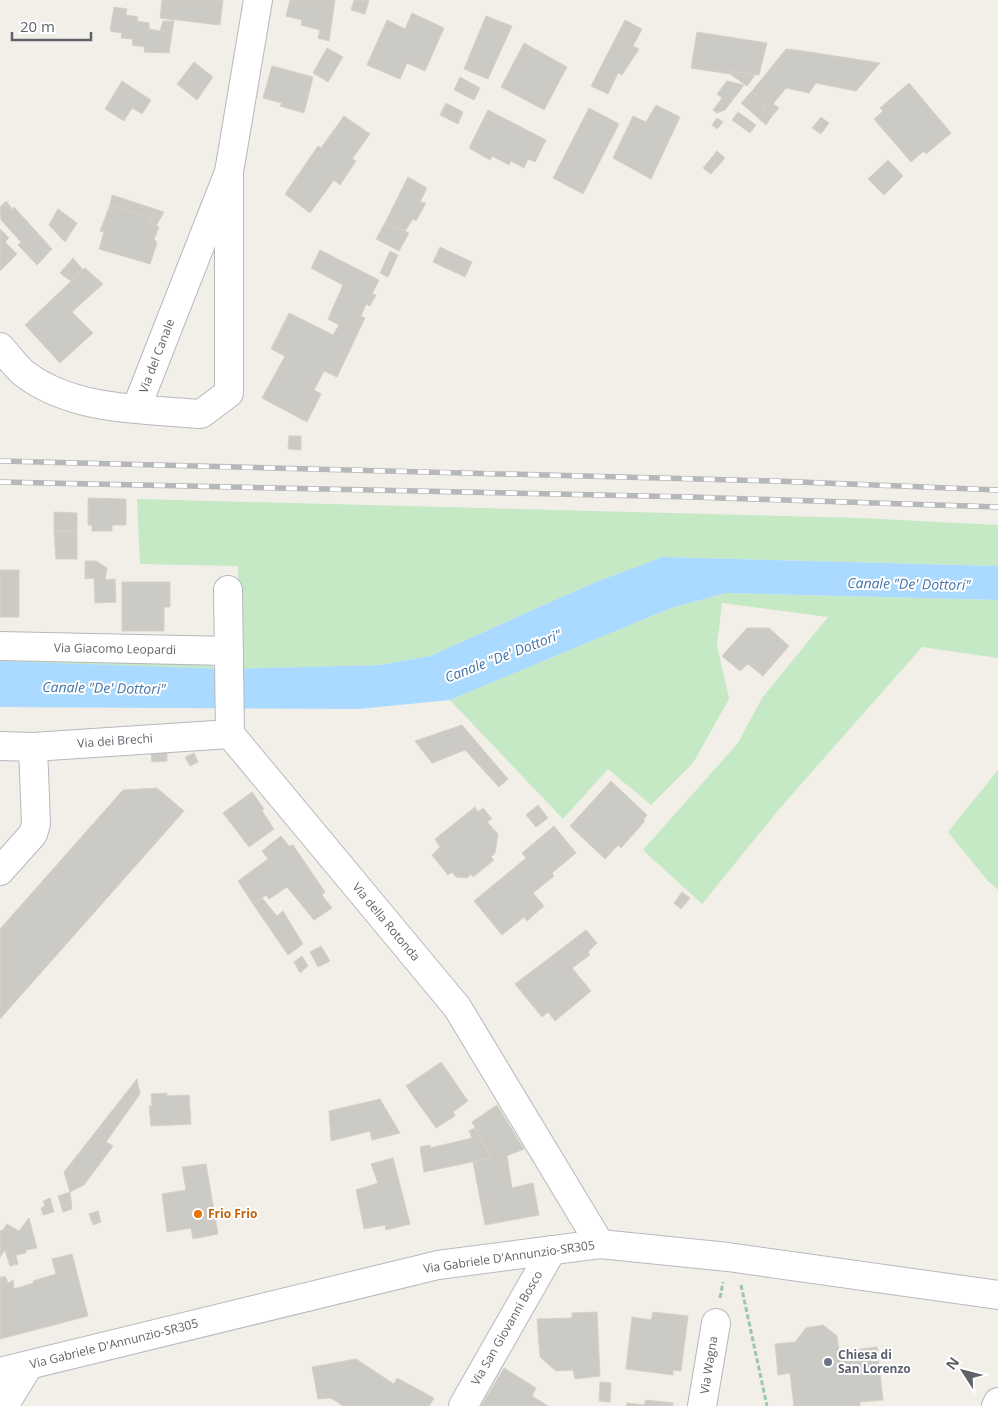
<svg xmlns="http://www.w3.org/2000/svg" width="998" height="1406" font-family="'Open Sans',sans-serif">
	<rect width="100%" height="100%" fill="#f1efe8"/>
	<path fill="#c5e8c5" d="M137,499L860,518L998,525V566L663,557L593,583L430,656L379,665L237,669L238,566L140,564Z
		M726,593L998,600V658L922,647L780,808L702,904L643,850L738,743L762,698L828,617L722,603L717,645L729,699L693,763L651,805L608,769L563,819L450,700L671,608Z
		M0,651L213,658V669L0,661Z
		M998,770V890L987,880L948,832Z"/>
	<path fill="#aadaff" d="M663,557L998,566V600L726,593L671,608L450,700L358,709L0,707V661L227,669L379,665L430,656L593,583Z"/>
	<path fill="#cccac5" stroke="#d6d1c6" d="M162,0H223L220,25L160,18Z
		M290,0H335L329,41L318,38L320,30L301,25L302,20L286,16Z
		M354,0H369L365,14L351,10Z
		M114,7L127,9L126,15L138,17L137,21L149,23V29L172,33L169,53L144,52L145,47L132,45L133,39L121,38L122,33L110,31Z
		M412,13L444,28L425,71L407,63L400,79L367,65L387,20L405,29Z
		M486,16L512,26L488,79L464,69Z
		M625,20L642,29L633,46L639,49L622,75L618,73L608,94L591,86Z
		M163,21H174L172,33L160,31Z
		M697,32L767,43L759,75L731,71L730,74L691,68Z
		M524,43L567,67L544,110L501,87Z
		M327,48L343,57L328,82L313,73Z
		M786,49L803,51L880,63L856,91L816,83L809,93L786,88L773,104L779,108L772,116L763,109L767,104L752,91Z
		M194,62L213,77L197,100L177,84Z
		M272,66L313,77L304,113L280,106L282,103L263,98Z
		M731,71L755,75L747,86L730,74Z
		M460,77L480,88L474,100L454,90Z
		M122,81L151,100L142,114L132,108L124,121L105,109Z
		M727,81L744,85L725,110L717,113L713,110L722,98L717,94Z
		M909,83L951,133L926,154L924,151L911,162L874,119L883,111L880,108Z
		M752,91L767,104L763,109L772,116L766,125L741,103Z
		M446,103L463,112L458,124L440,115Z
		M656,105L680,117L651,179L613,158L633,116L646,122Z
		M589,108L619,124L583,194L553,178Z
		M488,110L546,140L535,162L528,159L524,168L511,161L509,165L492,156L490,160L469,148Z
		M738,112L756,125L750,133L732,120Z
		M344,116L370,134L352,159L356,161L340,185L334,180L310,213L285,194L318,146L321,148Z
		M821,117L829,123L821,134L812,128Z
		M717,118L723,122L717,129L712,125Z
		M717,151L725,158L711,174L703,168Z
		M888,160L903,176L884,195L868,179Z
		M408,177L427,188L420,202L426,203L416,221L413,219L405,231L385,223Z
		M112,195L164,212L156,226L149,223L151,217L110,205Z
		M6,201L13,210L14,207L52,249L37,265L18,245L21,242L1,220L0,207Z
		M110,205L151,217L149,223L159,227L154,239L157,243L150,264L99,249L104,232L100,231Z
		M58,209L77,223L65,242L49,225Z
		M385,223L409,233L399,251L376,239Z
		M0,229L9,238L5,242L17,254L0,271Z
		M440,247L472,262L465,277L433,262Z
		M320,250L379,280L372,294L376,295L370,306L366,304L361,316L365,318L337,377L324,371L314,390L321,394L307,422L262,398L285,356L271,349L289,313L333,335L339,325L328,319L343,285L311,268Z
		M390,251L398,255L388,277L380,273Z
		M73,258L83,270L71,281L60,273Z
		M85,268L103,284L72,312L93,333L60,363L25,325Z
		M289,436H301V450L288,449Z
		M88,498L126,499V525H112V531H92V525H88Z
		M54,512L77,513V531H54Z
		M54,531H77V559H56Z
		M85,561H96L107,568L105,580L115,579L116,602L95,603L94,578L85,579Z
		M0,570H19V617H0Z
		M122,582H170V607H164V631H122Z
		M747,628H769L789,646L763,676L748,664L740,671L722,656Z
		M462,725L508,779L499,787L465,750L432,763L415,741Z
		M167,751V761L152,762L151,752Z
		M194,753L198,762L190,766L185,757Z
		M611,781L647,815L643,820L645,821L621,848L618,845L605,859L570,826Z
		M157,788L184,811L0,1019V929L123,790Z
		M252,792L264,809L262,811L274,829L249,847L223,813Z
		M538,805L548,818L536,827L526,815Z
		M475,807L478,812L483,808L492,819L487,822L498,834L495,853L491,857L494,860L473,877L471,874L467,878L456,877L452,872L448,875L432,855L440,847L435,839Z
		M554,826L576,853L552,873L554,876L533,893L544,906L527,921L524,917L502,935L474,901L526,858L522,853Z
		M281,836L289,846L293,845L325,892L322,895L332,908L314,920L287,887L269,899L266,895L253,904L238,881L268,859L262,851Z
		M682,892L690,898L681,909L674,903Z
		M262,898L277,916L283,911L303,944L288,955L253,904Z
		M586,930L597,943L588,952L590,955L572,968L591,991L555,1021L548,1012L542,1017L515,984Z
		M321,946L330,961L318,967L310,952Z
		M302,956L308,966L300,973L294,962Z
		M441,1062L468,1101L453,1112L455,1116L436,1128L406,1086Z
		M137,1079L140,1094L106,1142L113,1146L84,1185L70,1192L64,1172Z
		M167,1093V1096L189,1095L191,1124L151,1126L149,1106H152L151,1094Z
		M380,1099L400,1133L372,1140L370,1131L331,1141L329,1111Z
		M497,1105L524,1149L507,1156L512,1188L533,1183L539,1215L485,1225L473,1162L491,1158L472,1122Z
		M475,1128L491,1158L424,1172L420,1147L430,1145V1148L472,1138L469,1131Z
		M393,1158L410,1224L386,1230L385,1225L364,1229L356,1190L378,1183L371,1164Z
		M206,1164L218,1234L193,1239L191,1228L167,1232L162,1194L186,1190L182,1167Z
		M70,1192L72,1209L63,1212L58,1196Z
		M50,1198L54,1212L43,1215L41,1208L45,1206L43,1201Z
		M98,1211L101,1222L93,1225L89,1214Z
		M29,1218L37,1248L26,1250V1253L16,1255L18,1264L10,1266L5,1250L0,1257V1230L2,1231L7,1224L19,1231Z
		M72,1254L88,1316L0,1339V1276V1278L5,1276L8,1283L13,1280L14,1289L34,1283L33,1281L56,1274L52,1259Z
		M597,1312L600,1376L575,1379L573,1370L556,1371L540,1357L537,1319L572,1318V1313Z
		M653,1312L688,1316L681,1371L673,1370V1375L626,1369L632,1317L651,1320Z
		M823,1325L837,1336L839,1352L877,1347L883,1400L860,1402V1406H794L790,1373L778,1375L775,1344L795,1342L806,1328Z
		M356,1359L394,1384L397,1378L434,1398L429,1406H343L331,1398L318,1399L312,1367Z
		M504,1368L536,1388L532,1396L548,1406H481Z
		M600,1382L611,1383L610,1402L599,1401Z
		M646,1400L673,1403V1406H626L627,1403L644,1405Z"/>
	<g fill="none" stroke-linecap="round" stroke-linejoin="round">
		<defs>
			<path id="street" d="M0,347C8,355 16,368 26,375C75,411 143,409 201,414L229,393V172
				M136,409L229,172L258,0
				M228,590L230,734L457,1007L600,1244
				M0,646L229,651
				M0,746L33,747L230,734
				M0,871L33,834L36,824L33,747
				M4,1406L29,1365
				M463,1406L552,1250
				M702,1406L716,1323
				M996,1406L998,1402"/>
			<path id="secondary" d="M0,1372L438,1265L600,1244L728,1257L998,1295"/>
		</defs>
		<use href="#street" stroke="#b5b8bc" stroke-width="30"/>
		<use href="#secondary" stroke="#b6babf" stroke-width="30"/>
		<path stroke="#9cc7a9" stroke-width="3" stroke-dasharray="5 2.5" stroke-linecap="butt" d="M741,1285L767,1406
			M720,1298L723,1282"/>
		<use href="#street" stroke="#fff" stroke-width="28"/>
		<use href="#secondary" stroke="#fff" stroke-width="28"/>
		<defs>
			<path id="rail" d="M0,461L775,481L998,490
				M0,482L691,497L998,507"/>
		</defs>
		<use href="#rail" stroke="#b6b7b8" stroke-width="5.5"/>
		<use href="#rail" stroke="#fff" stroke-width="4" stroke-dasharray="11" stroke-linecap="butt"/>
	</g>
	<circle fill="#e8710a" stroke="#fff" stroke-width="2" cx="198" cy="1214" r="5"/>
	<circle fill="#6b7280" stroke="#fff" stroke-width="2" cx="828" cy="1362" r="5"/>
	<g text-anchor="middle" stroke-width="4" stroke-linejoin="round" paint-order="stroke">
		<g font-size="12" fill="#5f6368" stroke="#fff">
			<text transform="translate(157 356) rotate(-69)" y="4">Via del Canale</text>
			<text transform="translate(115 649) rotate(1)" y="4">Via Giacomo Leopardi</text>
			<text transform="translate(115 741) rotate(-4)" y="4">Via dei Brechi</text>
			<text transform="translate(386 922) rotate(50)" y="4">Via della Rotonda</text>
			<text transform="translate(509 1257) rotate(-8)" y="4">Via Gabriele D'Annunzio-SR305</text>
			<text transform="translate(507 1328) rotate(-60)" y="4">Via San Giovanni Bosco</text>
			<text transform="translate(114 1344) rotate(-14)" y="4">Via Gabriele D'Annunzio-SR305</text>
			<text transform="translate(709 1365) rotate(-81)" y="4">Via Wagna</text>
		</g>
		<g font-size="12" font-weight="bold" fill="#c56008" stroke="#fff" text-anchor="start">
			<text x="208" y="1218">Frio Frio</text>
		</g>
		<g font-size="12" font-weight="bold" fill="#5b616d" stroke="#fff" text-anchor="start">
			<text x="838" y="1359">Chiesa di<tspan x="838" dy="14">San Lorenzo</tspan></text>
		</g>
		<g font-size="14" font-style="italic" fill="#4174aa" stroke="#fff">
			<text transform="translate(909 584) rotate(1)" y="5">Canale "De' Dottori"</text>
			<text transform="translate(503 656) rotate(-21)" y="5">Canale "De' Dottori"</text>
			<text transform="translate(104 688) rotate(1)" y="5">Canale "De' Dottori"</text>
		</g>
	</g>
	<g transform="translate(963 1371) rotate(306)" stroke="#ffffff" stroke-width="4" paint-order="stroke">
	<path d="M0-4L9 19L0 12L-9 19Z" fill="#5f6368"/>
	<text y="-8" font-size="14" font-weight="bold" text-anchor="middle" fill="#5f6368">N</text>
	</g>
	<path d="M12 32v8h79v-8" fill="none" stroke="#5f6368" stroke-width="2.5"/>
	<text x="20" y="32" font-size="15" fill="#5f6368" stroke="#ffffff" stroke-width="4" paint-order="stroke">20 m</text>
</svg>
